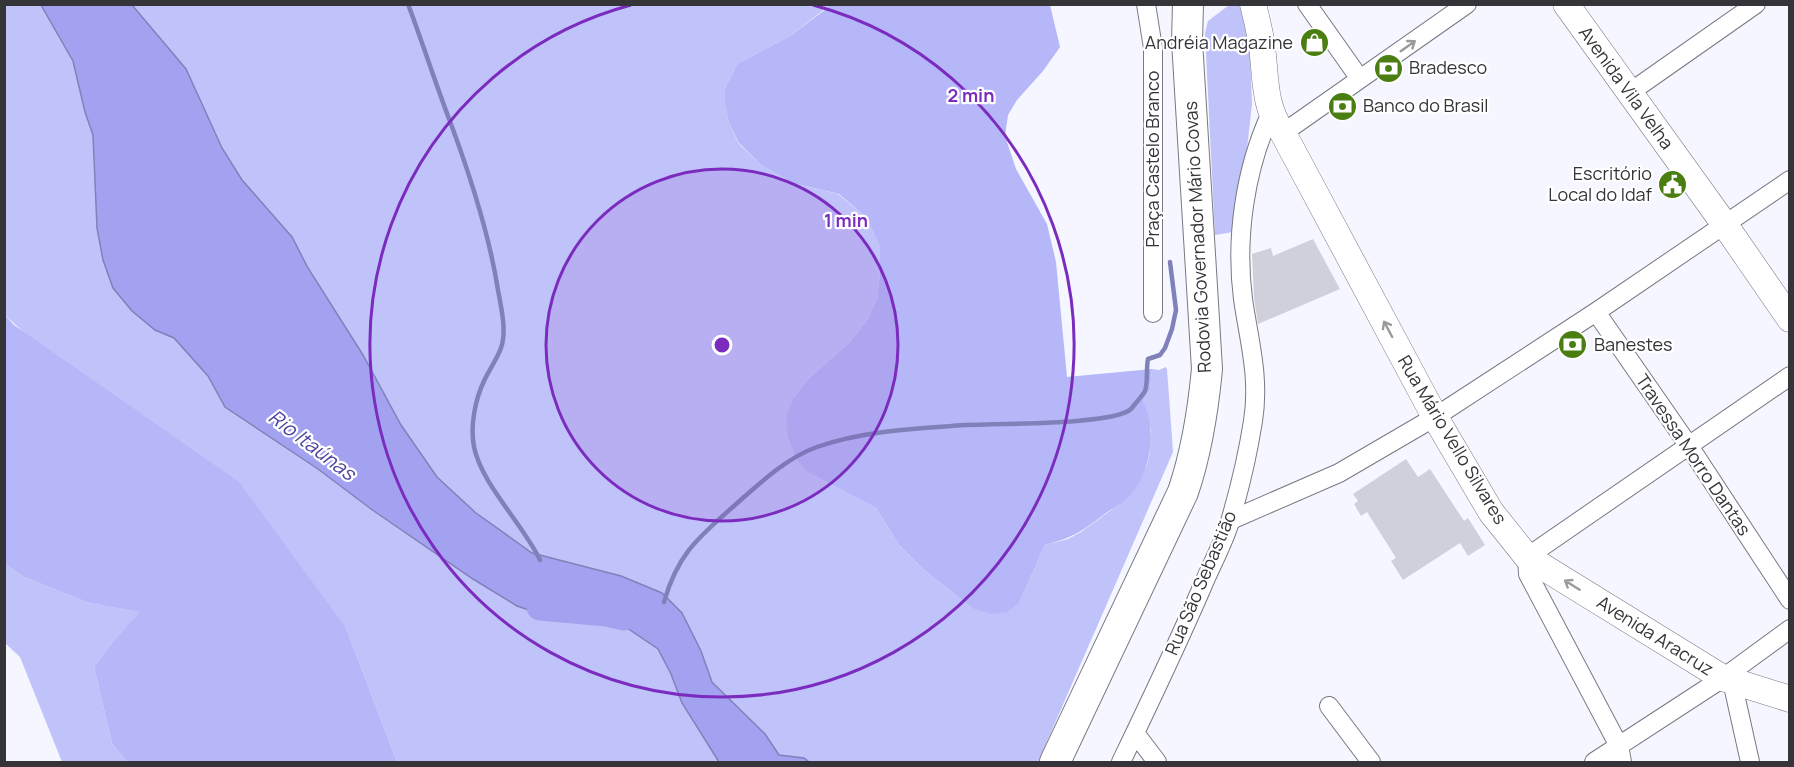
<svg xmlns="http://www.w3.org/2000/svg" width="1794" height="767" font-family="Manrope,sans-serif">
	<rect width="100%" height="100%" fill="#f5f6ff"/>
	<path fill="#c0c2fa" d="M4,5H41L73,61L85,112L93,135L97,228L103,260L155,330L174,338L208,376L225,407L319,469L371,509L473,579L547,616L581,609L624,626L658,649L671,674L682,703L719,762H397L346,628L5,315Z
		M132,5H828L826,8L790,36L737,64L725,88V105L729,123L739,144L760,164L792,183L838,194L866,217L880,247V273L877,299L867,320L850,342L808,379L794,397L807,472L876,508L899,545L923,569L972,608L1019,603L1045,545L1068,539L1081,532L1129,497L1147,465L1150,453L1151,431L1143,401L1150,390L1152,369L1159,370L1166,367L1167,369L1173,452L1038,762H809L804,758L779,755L765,734L712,681L701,651L682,613L621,576L532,553L476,513L437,477L401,425L363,355L308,268L292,237L242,180L222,148L186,69Z
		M1229,5H1248L1252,104L1246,158L1233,232L1215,235L1205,33L1208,21Z
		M5,564L24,577L89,603L141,612L111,644L94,667L112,743L127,762H62L20,657L5,643Z"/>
	<path fill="#b5b7f8" d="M828,5H1050L1060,47L1043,71L1017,100L1008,115L1005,136L1016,169L1047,224L1056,262L1067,377L1152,369L1150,390L1143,401C1157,432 1152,470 1129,497C1123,503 1113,508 1106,513C1082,531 1075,537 1045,545L1019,603L1007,612L991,614L972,608L923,569L899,545L876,508L807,472L796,458L788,437L786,416L794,397L808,379L850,342L867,320L877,299L880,273V247L866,217L839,194L792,183L760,164L739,143L729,123L725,105V88L737,64L790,36L826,9Z
		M5,315L14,325L239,482L346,628L397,762H127L112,743L94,667L111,644L140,612L89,603L24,577L5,564Z"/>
	<path fill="#a2a2f1" stroke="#8181ba" stroke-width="1.5" d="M41,5H132L186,69L222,148L242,180L292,237L308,268L363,355L401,425L437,477L476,513L532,553L621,576L662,593L682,613L701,651L712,682L765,734L779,755L804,758L809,762H719L682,703L671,674L658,649L624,626L581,609L547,616L517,606L473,579L371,509L318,469L225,407L208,376L174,338L155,330L132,311L113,288L103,260L97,228L93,135L85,112L73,61Z"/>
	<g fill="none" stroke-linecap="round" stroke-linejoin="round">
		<path stroke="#8181ba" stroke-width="4.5" d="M408,4C423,44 436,85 451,124C471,178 489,233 498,290C501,307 507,331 501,348C497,359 489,370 484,381C475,400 470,426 474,447C482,485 523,524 540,560
			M664,602C678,553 699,537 735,505C759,484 786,458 817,447C859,432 907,429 951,426C982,423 1113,426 1131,409C1134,405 1143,395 1145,391C1148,384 1146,368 1148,359L1160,355L1165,348L1172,329L1176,310L1170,262"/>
		<path stroke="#a2a2f1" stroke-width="27" d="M540,607L607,613L624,617"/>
	</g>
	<path fill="#d0d0db" d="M1313,239L1340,289L1258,324L1254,298L1252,254L1271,248L1273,256Z
		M1406,459L1418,477L1430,469L1464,521L1468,518L1485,545L1468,556L1460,543L1403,580L1391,561L1396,558L1367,512L1361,516L1354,504L1358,501L1353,494Z"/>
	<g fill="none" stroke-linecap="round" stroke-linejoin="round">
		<defs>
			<path id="minor" d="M1146,4L1153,48V313
				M1307,4L1360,79
				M1629,93L1756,4
				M1283,133L1467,4
				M1596,312L1689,446L1790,600
				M1231,520L1339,473L1435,417L1596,312L1790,180
				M1732,681L1750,762
				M1329,706L1371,762
				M1135,733L1157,762
				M1121,762C1149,704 1177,645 1203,585C1212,563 1225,541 1231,518C1240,487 1248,453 1253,421C1260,377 1249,341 1243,299C1235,238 1245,169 1271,113
				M1594,762L1723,678L1790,629
				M1622,762L1619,746L1528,574L1527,557L1790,376"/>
			<path id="secondary" d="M1253,4C1257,21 1262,39 1263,56C1266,84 1265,109 1283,133L1435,417L1491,512L1527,557L1723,678L1790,699
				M1566,4L1725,225L1790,319"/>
			<path id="trunk" d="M1055,762L1183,492C1197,451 1203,411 1207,369L1187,41L1188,4"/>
		</defs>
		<use href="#minor" stroke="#787982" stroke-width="20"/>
		<use href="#secondary" stroke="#787982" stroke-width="27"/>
		<use href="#trunk" stroke="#787982" stroke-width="32"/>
		<use href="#minor" stroke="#fff" stroke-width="18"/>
		<use href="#secondary" stroke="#fff" stroke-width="26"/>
		<use href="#trunk" stroke="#fff" stroke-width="30"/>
	</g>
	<defs><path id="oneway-shaft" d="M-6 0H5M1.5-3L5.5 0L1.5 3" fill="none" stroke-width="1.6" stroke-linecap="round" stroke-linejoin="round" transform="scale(1.5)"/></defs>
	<g stroke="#9a9a9c">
		<use href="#oneway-shaft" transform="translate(1408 46) rotate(-35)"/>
		<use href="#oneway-shaft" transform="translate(1388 329) rotate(-118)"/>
		<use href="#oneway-shaft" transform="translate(1572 585) rotate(-148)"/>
	</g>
	<circle cx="722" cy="345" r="176" fill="#7b2cbf" fill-opacity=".12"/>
	<g fill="none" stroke="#7b2cbf" stroke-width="3">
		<circle cx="722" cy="345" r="176"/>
		<path d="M813 5A352 352 0 1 1 631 5"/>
	</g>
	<defs>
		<symbol id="shop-disc" viewBox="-11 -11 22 22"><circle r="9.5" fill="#4a7e10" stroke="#fff"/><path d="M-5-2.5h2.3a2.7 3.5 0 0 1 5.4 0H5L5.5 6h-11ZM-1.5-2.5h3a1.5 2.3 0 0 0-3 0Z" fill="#fff"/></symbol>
		<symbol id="bank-disc" viewBox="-11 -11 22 22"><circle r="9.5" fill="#4a7e10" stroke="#fff"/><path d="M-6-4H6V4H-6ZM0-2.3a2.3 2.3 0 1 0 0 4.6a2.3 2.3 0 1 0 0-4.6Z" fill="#fff"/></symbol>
		<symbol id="civic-disc" viewBox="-11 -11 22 22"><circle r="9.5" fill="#4a7e10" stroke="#fff"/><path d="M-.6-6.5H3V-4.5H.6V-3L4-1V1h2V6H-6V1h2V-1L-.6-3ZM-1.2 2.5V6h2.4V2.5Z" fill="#fff"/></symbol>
	</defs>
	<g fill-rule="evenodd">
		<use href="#shop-disc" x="1298" y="26" width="33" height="33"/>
		<use href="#bank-disc" x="1372" y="52" width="33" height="33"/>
		<use href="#bank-disc" x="1326" y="90" width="33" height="33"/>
		<use href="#civic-disc" x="1656" y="168" width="33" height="33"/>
		<use href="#bank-disc" x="1556" y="328" width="33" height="33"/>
	</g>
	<g text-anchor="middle" stroke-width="4.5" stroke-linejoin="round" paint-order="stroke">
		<g font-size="18" fill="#343439" stroke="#fff" text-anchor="start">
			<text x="1293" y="49" text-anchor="end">Andréia Magazine</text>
			<text x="1409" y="74">Bradesco</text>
			<text x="1363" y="112">Banco do Brasil</text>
			<text x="1652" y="180" text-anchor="end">Escritório<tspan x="1652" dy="21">Local do Idaf</tspan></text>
			<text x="1594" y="351">Banestes</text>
		</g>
		<g font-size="18" fill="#343439" stroke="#fff">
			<text transform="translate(1626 88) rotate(54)" y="6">Avenida Vila Velha</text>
			<text transform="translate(1153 159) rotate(-90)" y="6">Praça Castelo Branco</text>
			<text transform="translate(1198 237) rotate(-93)" y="6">Rodovia Governador Mário Covas</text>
			<text transform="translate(1452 440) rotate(59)" y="6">Rua Mário Vello Silvares</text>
			<text transform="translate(1693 455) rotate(56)" y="6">Travessa Morro Dantas</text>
			<text transform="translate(1201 583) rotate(-67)" y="6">Rua São Sebastião</text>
			<text transform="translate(1655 636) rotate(32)" y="6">Avenida Aracruz</text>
		</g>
		<g font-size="20" font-style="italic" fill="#4c449f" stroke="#fff">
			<text transform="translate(312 445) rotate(37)" y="7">Rio Itaúnas</text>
		</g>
	</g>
	<circle cx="722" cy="345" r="9" fill="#7b2cbf" stroke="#fff" stroke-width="3"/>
	<g font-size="18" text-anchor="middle" font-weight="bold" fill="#7b2cbf" stroke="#fff" stroke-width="4.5" stroke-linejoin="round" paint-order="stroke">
		<text x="971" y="102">2 min</text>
		<text x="846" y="227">1 min</text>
	</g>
	<rect width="1794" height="767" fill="none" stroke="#343439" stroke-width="12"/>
</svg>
